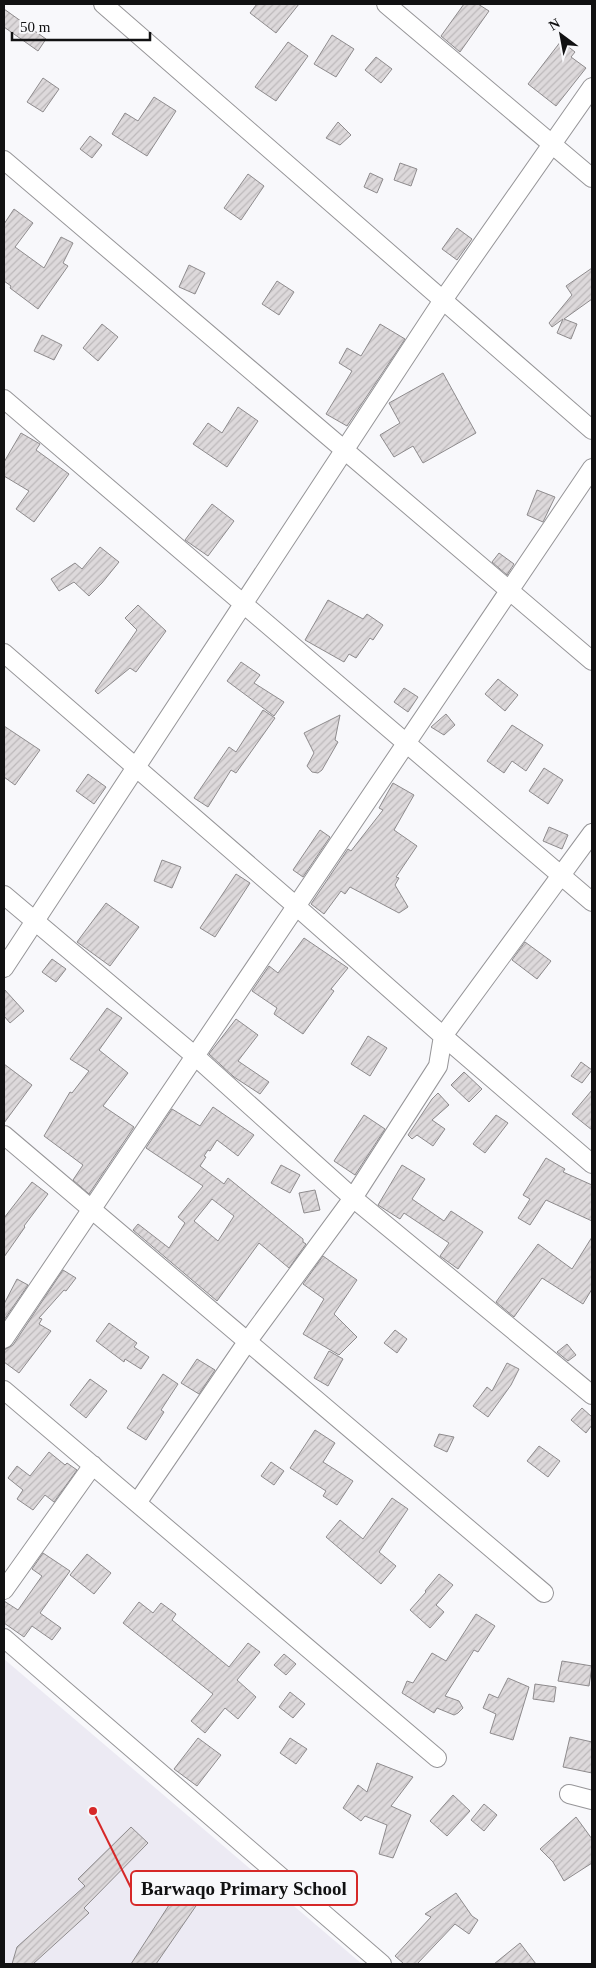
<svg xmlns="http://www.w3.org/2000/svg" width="596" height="1968" font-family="Georgia,serif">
	<defs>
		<pattern id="building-hatch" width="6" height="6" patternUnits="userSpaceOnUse" patternTransform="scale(1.25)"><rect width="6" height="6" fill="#ddd9db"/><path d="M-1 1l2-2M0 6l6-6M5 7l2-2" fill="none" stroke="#bdb9bb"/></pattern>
	</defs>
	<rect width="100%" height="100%" fill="#f8f8fb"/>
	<path fill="#eceaf3" d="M4,1659L362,1964H4Z"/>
	<path fill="url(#building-hatch)" stroke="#8e8b8d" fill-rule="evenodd" d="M257,4H299L276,33L250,13Z
		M464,4H478L489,11L460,52L441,36Z
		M4,9L46,39L38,51L4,27Z
		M332,35L354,49L336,77L314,64Z
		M561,41L575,52L571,57L586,68L556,106L528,84Z
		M288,42L308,56L276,101L255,87Z
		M376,57L392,69L381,83L365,70Z
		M43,78L59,89L43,112L27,102Z
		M154,97L176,111L147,156L112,134L125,113L138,121Z
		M338,122L351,135L340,145L326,138Z
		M90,136L102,145L92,158L80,149Z
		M400,163L417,169L411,186L394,180Z
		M370,173L383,179L377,193L364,187Z
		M248,174L264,186L241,220L224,208Z
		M14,209L33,223L15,247L44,268L61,237L73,243L63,263L68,266L38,309L10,288L11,286L4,281V224Z
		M457,228L472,239L457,260L442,249Z
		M189,265L205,273L195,294L179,287Z
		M592,268V299L564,319L577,324L571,339L557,333L563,319L552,327L549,323L572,295L566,286Z
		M277,281L294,292L279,315L262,304Z
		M102,324L118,337L98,361L83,348Z
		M380,324L405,339L347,426L326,414L352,371L339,363L347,348L361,356Z
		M42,335L62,345L54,360L34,351Z
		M443,373L476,433L423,463L413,446L394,457L380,435L400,423L389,403Z
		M238,407L258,421L227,467L193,444L208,423L222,433Z
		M21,433L40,444L36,450L69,474L34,522L16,509L29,491L4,476V462Z
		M537,490L555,497L543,522L527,515Z
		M212,504L234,521L208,556L185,540Z
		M100,547L119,562L102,583L89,596L74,582L59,591L51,579L75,563L82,569Z
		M499,553L514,564L507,575L492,562Z
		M328,600L363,619L367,614L383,625L373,640L370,638L356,658L349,654L344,662L305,640Z
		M138,605L166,631L136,672L130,668L98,694L95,691L137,630L125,618Z
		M241,662L260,675L254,683L284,702L274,716L227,681Z
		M498,679L518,695L505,711L485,694Z
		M404,688L418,697L408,712L394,702Z
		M263,710L275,718L236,773L231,770L208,807L194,798L229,747L236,752Z
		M446,714L455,725L444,735L431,727Z
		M340,715L335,740L338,742L322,770L318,773L312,772L307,766L314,753L304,733Z
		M512,725L543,745L526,771L512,761L504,773L487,761Z
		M4,726L40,750L15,785L4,777Z
		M544,768L563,780L548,804L529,791Z
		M88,774L106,787L94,804L76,791Z
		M393,783L414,795L394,830L417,846L396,877L399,878L395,885L408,907L399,913L350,887L345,894L341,891L324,914L311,904L348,849L351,851L383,810L379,808Z
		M549,827L568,835L562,849L543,841Z
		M320,830L330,837L303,877L293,870Z
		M162,860L181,867L172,888L154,881Z
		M236,874L250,883L215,937L200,928Z
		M106,903L139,927L110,966L77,942Z
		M304,938L348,968L331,989L334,991L303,1034L274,1014L277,1008L252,991L269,966L278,973Z
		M525,942L551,961L537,979L512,960Z
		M52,959L66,969L56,982L42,972Z
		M4,989L24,1011L10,1023L4,1016Z
		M107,1008L122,1018L99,1050L128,1073L103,1106L134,1127L89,1194L73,1180L83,1165L44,1136L70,1092L72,1093L89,1071L70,1059Z
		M236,1019L258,1035L238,1061L269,1082L260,1094L234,1077L209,1054Z
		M368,1036L387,1048L370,1076L351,1064Z
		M581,1062L592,1070L582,1083L571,1076Z
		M4,1064L32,1085L4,1123Z
		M464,1072L482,1089L469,1102L451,1085Z
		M592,1090V1130L572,1114Z
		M438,1093L449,1105L432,1120L445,1129L433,1146L417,1135L412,1139L408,1135L432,1099Z
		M213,1107L254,1135L238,1156L217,1140L210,1151L208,1150L204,1156L206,1157L200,1166L224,1184L228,1178L303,1239V1242L306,1244L289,1268L259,1243L217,1301L133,1230L138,1224L169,1248L185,1223L178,1217L203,1186L146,1148L172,1109L200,1126ZM212,1199L234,1216L218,1241L194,1221Z
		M364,1115L385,1129L355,1175L334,1161Z
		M496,1115L508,1123L485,1153L473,1144Z
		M546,1158L565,1169L563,1172L592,1185V1221L546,1200L530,1225L518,1218L530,1199L523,1195Z
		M281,1165L300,1175L290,1193L271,1183Z
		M402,1165L425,1179L412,1199L444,1221L451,1211L483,1232L458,1269L440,1256L449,1243L404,1213L400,1219L378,1205Z
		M32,1182L48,1194L24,1226L25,1227L4,1257V1218Z
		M315,1190L320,1210L304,1213L299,1193Z
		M592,1237V1289L583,1304L542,1278L514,1317L496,1302L538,1244L572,1269Z
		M323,1256L357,1280L334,1314L357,1337L339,1355L303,1334L324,1299L303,1284Z
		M63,1270L76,1278L66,1291L64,1290L39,1318L42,1319L39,1324L51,1331L19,1373L4,1362V1350L13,1345Z
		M17,1279L28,1285L4,1320V1304Z
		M109,1323L137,1343L134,1347L149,1357L141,1369L125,1359L124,1362L96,1341Z
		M395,1330L407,1339L397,1353L384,1343Z
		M567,1344L576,1355L568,1361L557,1352Z
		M329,1351L343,1359L328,1386L314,1378Z
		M197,1359L215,1370L199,1394L181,1383Z
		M507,1363L519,1369L511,1385L488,1417L473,1406L487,1387L492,1391Z
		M163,1374L178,1384L161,1410L164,1412L146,1440L127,1428Z
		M90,1379L107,1391L86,1418L70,1405Z
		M582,1408L592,1417V1425L586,1433L571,1420Z
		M315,1430L335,1443L323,1462L353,1481L337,1505L323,1496L326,1491L290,1468Z
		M439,1434L454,1437L447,1452L434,1446Z
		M539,1446L560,1461L548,1477L527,1461Z
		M49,1452L65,1465L67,1463L77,1470L54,1502L45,1495L33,1510L17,1499L23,1490L8,1478L17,1466L30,1476Z
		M271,1462L284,1471L274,1485L261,1476Z
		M392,1498L408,1509L379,1552L396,1566L381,1584L326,1537L340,1520L363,1539Z
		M43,1553L70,1571L40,1613L61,1628L52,1640L32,1626L24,1637L4,1623V1601L18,1610L42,1576L32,1569Z
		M87,1554L111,1573L94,1594L70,1575Z
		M439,1574L453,1585L436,1605L444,1612L430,1628L410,1610L426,1592L425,1591Z
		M139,1602L153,1613L161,1603L176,1614L172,1620L229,1667L248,1643L260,1652L237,1680L256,1697L238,1719L225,1708L205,1733L191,1721L213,1694L123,1623Z
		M476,1614L495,1626L478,1652L474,1650L445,1696L459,1701L463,1708L458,1713L454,1715L437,1708L434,1713L402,1693L407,1681L413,1683L432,1653L446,1661Z
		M284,1654L296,1664L286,1675L274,1665Z
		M562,1661L592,1666L589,1686L558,1681Z
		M508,1678L529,1687L513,1740L490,1733L496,1714L483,1708L489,1694L498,1698Z
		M535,1684L556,1687L554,1702L533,1699Z
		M290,1692L305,1704L293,1718L279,1707Z
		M570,1737L592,1742V1773L563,1767Z
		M198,1738L221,1755L197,1786L174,1769Z
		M290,1738L307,1749L296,1764L280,1753Z
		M377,1763L413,1777L391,1806L411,1815L393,1858L379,1854L387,1825L365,1816L361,1821L343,1808L358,1785L367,1792Z
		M453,1795L470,1811L447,1836L430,1821Z
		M484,1804L497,1815L484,1831L471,1820Z
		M576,1817L592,1839V1863L564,1881L553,1862L540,1849Z
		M131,1827L148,1843L84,1908L89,1913L33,1964H12L17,1947L85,1886L78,1879Z
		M189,1874L209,1887L156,1964H131Z
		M456,1893L472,1916L478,1920L469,1934L455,1924L417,1964H404L395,1956L431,1917L425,1914Z
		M520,1943L536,1964H494Z"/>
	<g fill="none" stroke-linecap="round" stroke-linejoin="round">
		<defs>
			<path id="minor" d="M103,4L592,430
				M386,4L592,178
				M4,160L592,661
				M4,399L592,902
				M4,653L296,906L443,1036L592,1164
				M4,895L195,1056L353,1198L592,1395
				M4,968L443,300L592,87
				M4,1135L544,1593
				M4,1339L592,468
				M4,1390L437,1758
				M137,1503L247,1342L353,1198L438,1066L443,1036L592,833
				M4,1590L93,1465
				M4,1638L382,1964
				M569,1794L592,1800"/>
		</defs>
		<use href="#minor" stroke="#969598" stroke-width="20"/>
		<use href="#minor" stroke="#fff" stroke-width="18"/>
	</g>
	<path fill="none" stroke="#d62828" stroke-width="2" d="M93 1811L131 1888"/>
	<circle fill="#d62828" stroke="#f8f8fb" stroke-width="2" cx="93" cy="1811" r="5"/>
	<rect fill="#f8f8fb" stroke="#d62828" stroke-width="2" x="131" y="1871" width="226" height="34" rx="5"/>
	<g font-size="19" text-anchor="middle" font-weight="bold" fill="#111112">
		<text x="244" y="1895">Barwaqo Primary School</text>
	</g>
	<rect width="596" height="1968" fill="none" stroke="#111112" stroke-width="10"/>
	<g transform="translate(561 35) rotate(328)" stroke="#f8f8fb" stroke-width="4" paint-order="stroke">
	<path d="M0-4L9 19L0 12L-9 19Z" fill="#111112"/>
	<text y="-8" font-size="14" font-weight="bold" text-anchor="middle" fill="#111112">N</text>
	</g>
	<path d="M12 32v8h138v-8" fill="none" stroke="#111112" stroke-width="2.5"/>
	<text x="20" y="32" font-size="15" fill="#111112" stroke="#f8f8fb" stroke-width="4" paint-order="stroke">50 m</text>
</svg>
